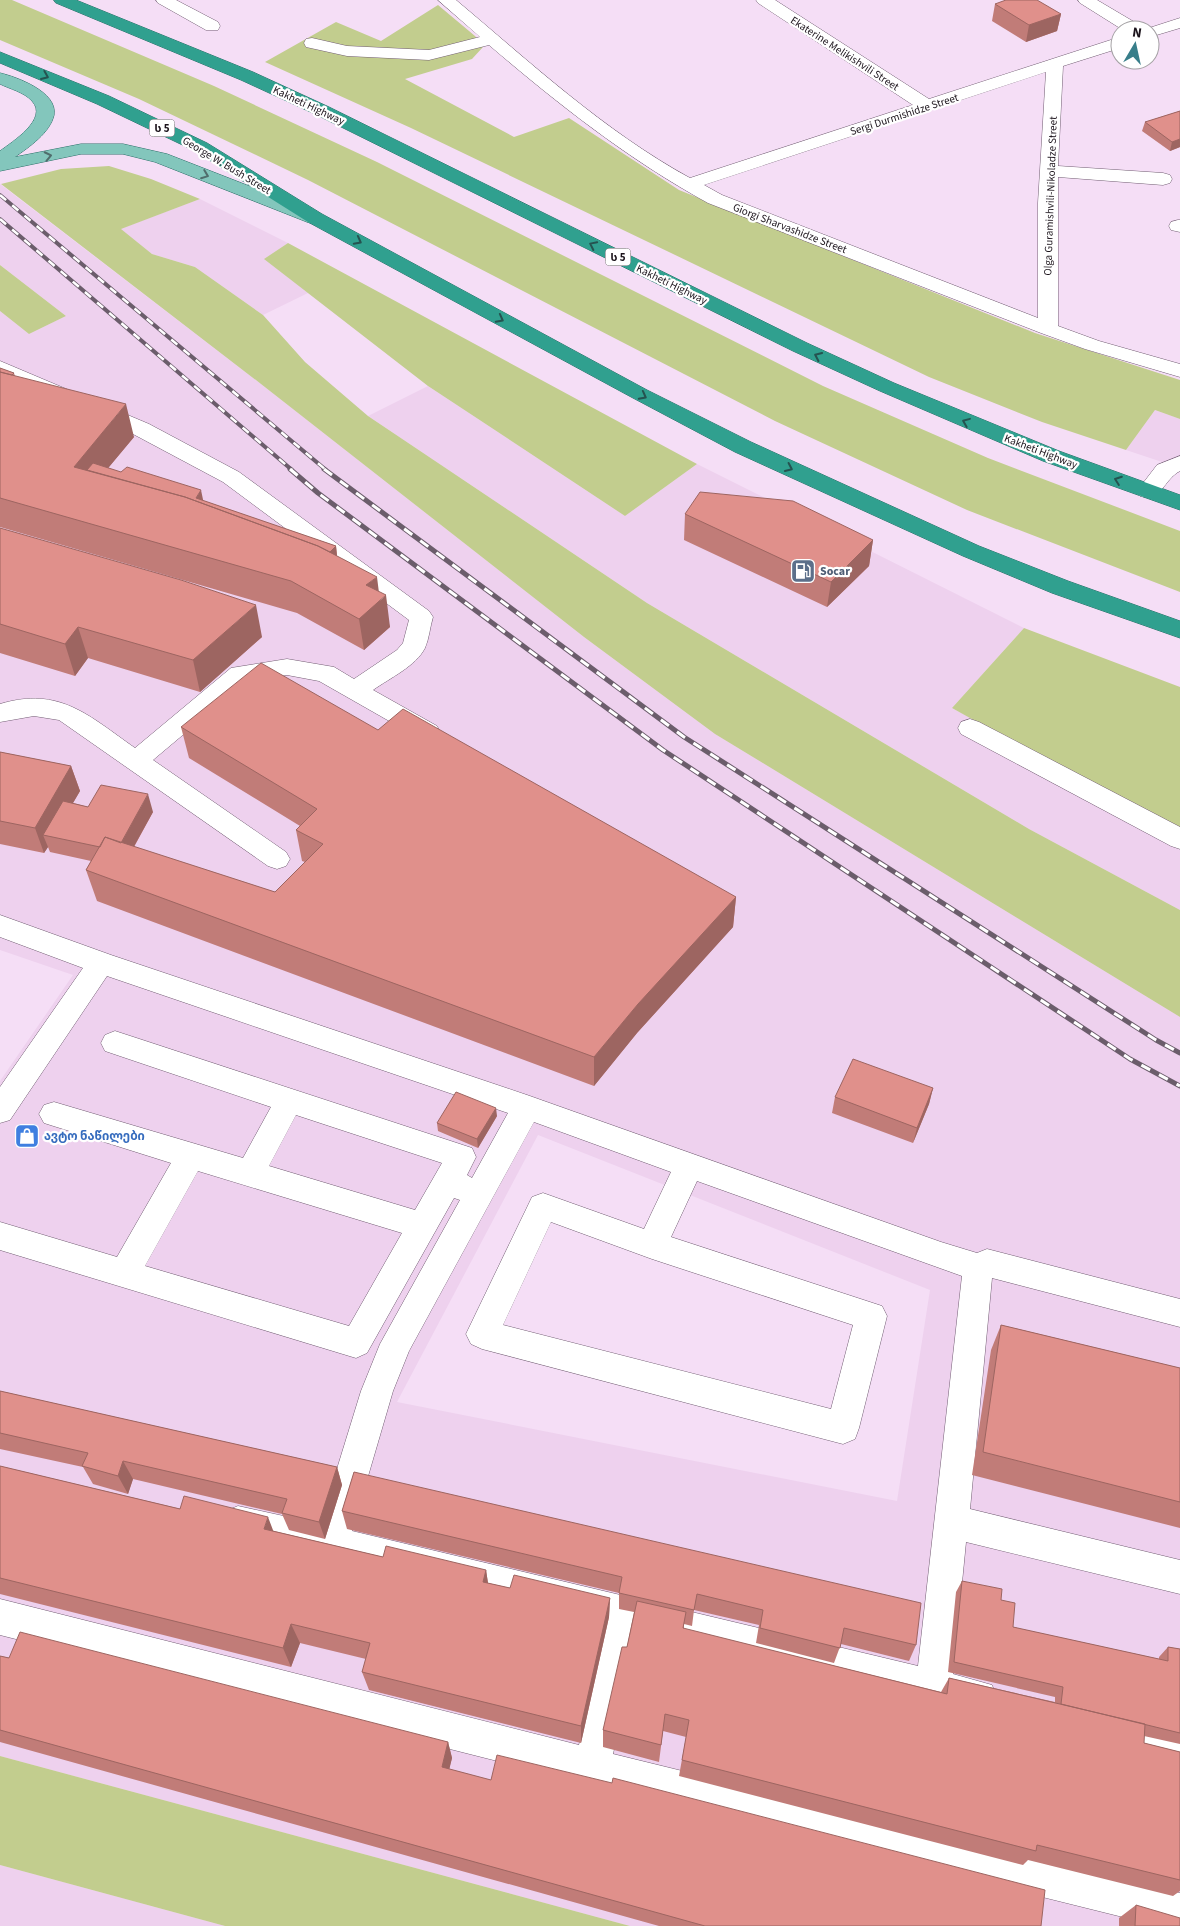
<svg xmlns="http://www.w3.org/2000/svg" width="1180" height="1926" font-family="'Source Sans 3','Noto Sans Georgian',sans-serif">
	<rect width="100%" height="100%" fill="#f5def6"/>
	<path fill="#eed1ee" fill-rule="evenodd" d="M0,184L261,384L584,637L715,734L1180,1017V1926H630L0,1756V1081L73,975L0,950V311L29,334L66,316L0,265ZM538,1135L930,1290L897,1501L397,1402Z
		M200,199L288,243L265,259L308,293L263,315L195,267L152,254L120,229Z
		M428,386L625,516L697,464L1024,628L952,708L1180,831V910L1029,829L647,603L368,416Z
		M1155,410L1180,419V468L1126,450Z
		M0,1865L225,1926H0Z"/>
	<path fill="#c2cd8e" d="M0,0H12L214,86L377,162L823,386L988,458L1180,531V592L967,510L775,421L308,180L139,99L0,40Z
		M438,5L475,36L483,47L472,59L405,79L514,137L569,118L679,190L1035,333L1180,380V419L1155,410L1126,450L1042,422L929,377L411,128L265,62L336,22L381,41Z
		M109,166L151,179L200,199L121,229L152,254L195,267L263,315L305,362L368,416L647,603L1029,829L1180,910V1017L715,734L584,637L261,384L1,184L61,169Z
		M288,243L697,464L625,516L428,386L264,259Z
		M0,265L66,316L29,334L0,311Z
		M1024,628L1180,687V831L1094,787L952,708Z
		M0,1756L630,1926H225L0,1865Z"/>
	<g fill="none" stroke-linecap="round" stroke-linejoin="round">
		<defs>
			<path id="minor" d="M156,0H176L218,22L220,26L218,30H206L158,3Z
				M438,0H456C530,62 604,131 690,178L913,105L758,3L756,0H775L929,99L1120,37V48L1063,66L1058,166L1163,173L1170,175L1172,179L1170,183L1163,185L1058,177V326L1099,341L1180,364V377L1085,349L1041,333L708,203C629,160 558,104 489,45L429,60L347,56L306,47L304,43L306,39L312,38L347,46L429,50L480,37ZM1046,72L1038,203V318L722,195L704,185Z
				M1078,0H1097L1141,26L1143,30L1180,18V28L1150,37V30H1123L1080,3Z
				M1178,220H1180V232L1171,230L1169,226L1171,222Z
				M0,361L149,424L239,472L429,611L433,617C430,627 429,639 425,648C416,666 390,678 373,690L437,726L440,732L437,738L428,741L419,738L319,681L287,675L247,681L153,760L286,852L290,859L286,866L277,869L268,866L59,720L34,716L0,722V704C60,686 89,716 135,748L231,668L287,659L334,667L354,679L397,650L403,643L409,620L223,482L133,434L0,375Z
				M1180,456V471C1163,480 1162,502 1140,496L1137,491L1157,465Z
				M970,719L979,722L1180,827V849L1171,846L961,734L958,728L961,722Z
				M0,915L111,955L527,1095L941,1242L977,1253L987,1249L1180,1299V1327L992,1278L970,1509L1180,1560V1594L966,1542L953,1674L992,1685L997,1698L992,1711L979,1716L639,1634L613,1754L1180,1893V1926H1159L592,1785L0,1635V1599L579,1745L606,1626L396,1575L238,1540L226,1535L221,1523L226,1511L238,1506L320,1524L361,1391L380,1344L460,1200L454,1198L367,1353L356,1358L0,1250V1222L117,1257L171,1163L44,1123L39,1114L44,1105L54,1102L243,1158L271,1107L105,1051L101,1043L105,1035L115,1031L472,1148L476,1157L467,1175L472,1178L508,1113L107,976L10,1120L0,1123V1087L83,968L0,937ZM296,1115L442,1163L415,1210L269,1166ZM534,1122L671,1172L644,1229L543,1193L532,1197L466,1334L471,1344L482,1349L843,1444L855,1439L859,1428L887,1316L882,1306L671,1237L697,1181L962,1276L918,1666L352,1531L393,1391L409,1351ZM198,1171L402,1233L349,1326L145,1266ZM551,1222L652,1259L853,1325L831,1409L503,1325Z
				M1108,1712L1180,1730V1766L1108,1748L1095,1743L1090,1730L1095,1717Z"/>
			<path id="major" d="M0,73C17,77 58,92 54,115C50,133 29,147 15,157L81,144H123L167,154L321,214L323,218L321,222L314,224L307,222L155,162L123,154H81L0,171V151C12,142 49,119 32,101C24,92 10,89 0,84Z"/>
			<path id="highway" d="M54,0H76L253,72L329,107L807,343L894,383L1059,451L1180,495V510L1043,461L880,391L793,351L317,115L241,80L56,3Z
				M0,52L109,96L207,143L322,214L647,390L751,442L979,546L1068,581L1180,621V638L1052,593L963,556L735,452L633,398L308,222L195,151L97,104L0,63Z"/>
		</defs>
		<use href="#minor" stroke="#725e73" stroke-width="1"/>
		<use href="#major" stroke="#296f67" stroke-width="1"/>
		<use href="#highway" stroke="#296f67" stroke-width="1"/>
		<use href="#minor" fill="#fff" fill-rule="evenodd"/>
		<use href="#major" fill="#83c6bc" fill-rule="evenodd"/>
		<use href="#highway" fill="#30a08f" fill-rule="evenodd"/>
		<defs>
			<path id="rail-far1" d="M0,195L326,470
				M0,219L292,470"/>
			<path id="rail" d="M290,469L318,493L663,750L1130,1059L1180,1086
				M324,469L684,737L1156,1040L1180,1053"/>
		</defs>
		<use href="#rail-far1" stroke="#6b5d6b" stroke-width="4"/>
		<use href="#rail" stroke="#6b5d6b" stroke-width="5"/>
		<use href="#rail-far1" stroke="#fff" stroke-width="2.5" stroke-dasharray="8" stroke-linecap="butt"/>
		<use href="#rail" stroke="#fff" stroke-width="3" stroke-dasharray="10" stroke-linecap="butt"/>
	</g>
	<path fill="#c17c78" d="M995,4L1061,14L1057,31L1026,42L992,21Z
		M1180,111V147L1170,151L1142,131L1145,122Z
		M0,368L14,373L15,376L134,437L108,468L336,546L337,556L378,591L390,627L364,650L297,613L0,527Z
		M685,514L873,540L869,566L827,607L684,540Z
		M0,528L262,637L200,692L88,658L75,676L0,653Z
		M181,727L378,730L736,897L733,927L637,1033L594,1086L97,901L86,870L91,861L50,852L48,847L44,853L0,844V752L71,766L80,791L73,803L88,807L153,812L134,847L275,892L305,862L302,861L296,830L300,826L189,758Z
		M933,1088L929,1104L913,1143L832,1113L835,1097Z
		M497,1116L478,1148L438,1131L437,1123Z
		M1001,1325L1180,1368V1528L972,1475L991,1350Z
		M0,1391L337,1467L342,1485L325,1539L289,1530L282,1514L133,1479L128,1494L93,1484L83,1467L0,1449Z
		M0,1466L383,1557L486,1570L488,1583L510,1588L610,1598L609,1617L581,1743L369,1690L362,1672L366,1659L300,1643L291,1667L0,1594Z
		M354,1472L916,1645L909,1661L841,1644L834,1663L756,1643L759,1625L694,1610L692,1626L684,1624V1629L941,1692L949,1678L1055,1702V1697L948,1672L956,1592L962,1581L1001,1600L1013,1627L1159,1659V1657L1168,1647L1180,1649V1744L1144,1736V1743L1180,1752V1891L1173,1896L1028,1860L1023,1865L679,1776L686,1737L663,1731L659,1762L603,1747V1730L627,1647L634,1612L619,1609V1593L347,1529L342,1511Z
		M0,1656L448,1742L452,1758L449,1769L1041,1926H659L0,1742Z
		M1136,1905L1180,1926H1119V1918Z"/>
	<path fill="#9d6561" d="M1061,14L1057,31L1026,42L1029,25Z
		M1180,139V147L1170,151L1172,142Z
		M126,404L134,437L94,485L74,467Z
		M201,490L205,509L196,498Z
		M873,540L869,566L827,607L831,582Z
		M336,546L338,565L321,560Z
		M377,577L380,601L386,595L390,627L364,650L359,619L366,585Z
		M256,605L262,637L200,692L193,660Z
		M78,627L88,658L75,676L65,644Z
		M71,766L80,791L53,837L43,835L48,847L44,853L35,828Z
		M148,794L153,812L122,868L117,851Z
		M736,897L733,927L637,1033L594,1086V1057L638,1004Z
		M933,1088L929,1104L913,1143L917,1128Z
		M496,1108L497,1116L478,1148L477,1139Z
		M123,1461L133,1479L128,1494L118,1476Z
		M337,1467L342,1485L325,1539L319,1522Z
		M268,1517L276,1538L264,1529Z
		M486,1570L489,1590L483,1582Z
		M610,1598L609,1617L581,1743V1726Z
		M291,1624L300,1643L291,1667L283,1648Z
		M448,1742L452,1758L446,1783L442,1767Z"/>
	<path fill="#e0908b" stroke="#9d6561" d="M1006,0H1037L1061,14L1029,25L995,4Z
		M1180,111V139L1172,142L1145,122Z
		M0,368L14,373L12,375L0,372Z
		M0,372L126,404L74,467L185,497L318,546L377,577L366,585L386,595L359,619L291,581L0,498Z
		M93,463L121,472L127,467L201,490L196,498L336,546L330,552L318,546L185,497L87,470Z
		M700,492L793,501L873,540L831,582L685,514Z
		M0,528L181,580L256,605L193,660L78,627L65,644L0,624Z
		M261,663L378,730L403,709L736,897L638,1004L594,1057L86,870L105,837L275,892L323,844L296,830L317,809L181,727Z
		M0,752L71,766L35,828L0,821Z
		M101,785L148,794L121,843L105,837L100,847L43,835L63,801L88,807Z
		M853,1059L933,1088L917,1128L835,1097Z
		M456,1092L496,1108L477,1139L437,1123Z
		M1001,1325L1180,1368V1502L983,1452Z
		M0,1391L337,1467L319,1522L282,1513L287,1499L123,1461L118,1476L82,1466L88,1453L0,1433Z
		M0,1466L180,1509L184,1496L268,1517L264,1529L383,1557L386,1546L486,1570L483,1582L510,1588L514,1575L610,1598L581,1726L362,1672L370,1643L291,1624L283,1648L0,1578Z
		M354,1472L921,1603L916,1645L844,1628L840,1648L760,1628L763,1610L697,1594L694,1610L619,1593L622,1577L342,1511Z
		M962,1581L1002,1589L1001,1600L1015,1603L1013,1627L1168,1661V1647L1180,1649V1733L1061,1704L1063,1687L954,1662Z
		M637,1601L686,1612L683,1628L947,1694L949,1678L1145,1724L1144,1743L1180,1752V1880L1037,1845L1036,1851L682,1760L689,1720L665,1714L661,1745L603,1730L622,1647H627Z
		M20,1632L448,1742L442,1767L491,1780L497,1755L612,1783L613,1778L1045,1890L1041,1926H705L0,1730V1656L9,1658Z
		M1136,1905L1180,1918V1926H1135Z"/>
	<defs><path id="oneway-chevron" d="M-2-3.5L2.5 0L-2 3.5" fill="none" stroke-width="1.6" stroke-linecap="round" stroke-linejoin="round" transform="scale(1.25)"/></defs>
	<g stroke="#255350">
		<use href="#oneway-chevron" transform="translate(45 76) rotate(23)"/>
		<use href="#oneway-chevron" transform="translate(358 241) rotate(28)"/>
		<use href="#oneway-chevron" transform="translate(593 245) rotate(-154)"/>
		<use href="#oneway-chevron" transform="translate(500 319) rotate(28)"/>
		<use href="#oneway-chevron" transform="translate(818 356) rotate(-155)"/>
		<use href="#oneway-chevron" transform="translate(643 396) rotate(28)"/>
		<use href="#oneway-chevron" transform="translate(966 422) rotate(-158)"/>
		<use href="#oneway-chevron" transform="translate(789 468) rotate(25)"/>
		<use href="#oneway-chevron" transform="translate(1118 480) rotate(-160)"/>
	</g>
	<g stroke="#506d6c">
		<use href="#oneway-chevron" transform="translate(48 156) rotate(-12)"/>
		<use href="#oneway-chevron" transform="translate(205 175) rotate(21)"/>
	</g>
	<defs>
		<symbol id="fuel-square" viewBox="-11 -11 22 22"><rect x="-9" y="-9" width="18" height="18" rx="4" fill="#5c6f8a" stroke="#fff"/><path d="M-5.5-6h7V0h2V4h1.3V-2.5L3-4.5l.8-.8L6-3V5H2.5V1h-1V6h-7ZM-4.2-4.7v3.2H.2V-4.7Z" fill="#fff"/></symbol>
		<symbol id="shop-square" viewBox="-11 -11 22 22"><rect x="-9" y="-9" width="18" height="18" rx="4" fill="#3f7fe0" stroke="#fff"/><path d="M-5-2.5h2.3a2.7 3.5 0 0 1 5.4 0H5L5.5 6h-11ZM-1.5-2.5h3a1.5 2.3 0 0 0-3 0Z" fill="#fff"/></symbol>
	</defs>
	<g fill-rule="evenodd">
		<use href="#fuel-square" x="789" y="557" width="28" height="28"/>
		<use href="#shop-square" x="13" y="1122" width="28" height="28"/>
	</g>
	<g text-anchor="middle" stroke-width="4.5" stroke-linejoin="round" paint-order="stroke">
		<g font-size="11" fill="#1c141c" stroke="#fff">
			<text transform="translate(845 53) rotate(33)" y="4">Ekaterine Melikishvili Street</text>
			<text transform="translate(309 105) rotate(25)" y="4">Kakheti Highway</text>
			<text transform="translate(904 114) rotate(-18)" y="4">Sergi Durmishidze Street</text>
			<text transform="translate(227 165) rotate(31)" y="4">George W. Bush Street</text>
			<text transform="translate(1050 196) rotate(-88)" y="4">Olga Guramishvili-Nikoladze Street</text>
			<text transform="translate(790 228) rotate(21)" y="4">Giorgi Sharvashidze Street</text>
			<text transform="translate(672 284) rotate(26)" y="4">Kakheti Highway</text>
			<text transform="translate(1041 451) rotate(21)" y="4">Kakheti Highway</text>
		</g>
		<g fill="#fff" stroke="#605a60" stroke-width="1">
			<rect x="149.5" y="119.5" width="25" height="17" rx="4"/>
			<rect x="605.5" y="248.5" width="25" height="17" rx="4"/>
		</g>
		<g font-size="11" font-weight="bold" fill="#1c141c">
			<text x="162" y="132">ს 5</text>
			<text x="618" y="261">ს 5</text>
		</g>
		<g font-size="12" font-weight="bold" fill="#4e5e75" stroke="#fff" text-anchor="start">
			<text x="820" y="575">Socar</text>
		</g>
		<g font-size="12" font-weight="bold" fill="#366cbe" stroke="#fff" text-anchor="start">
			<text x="44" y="1140">ავტო ნაწილები</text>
		</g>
	</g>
	<g transform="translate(1135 45) rotate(9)"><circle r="24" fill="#ffffff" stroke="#a4a1a4"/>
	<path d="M0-4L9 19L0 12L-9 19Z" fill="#387e8a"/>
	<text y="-8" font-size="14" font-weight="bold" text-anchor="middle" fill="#1c141c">N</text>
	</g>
</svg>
